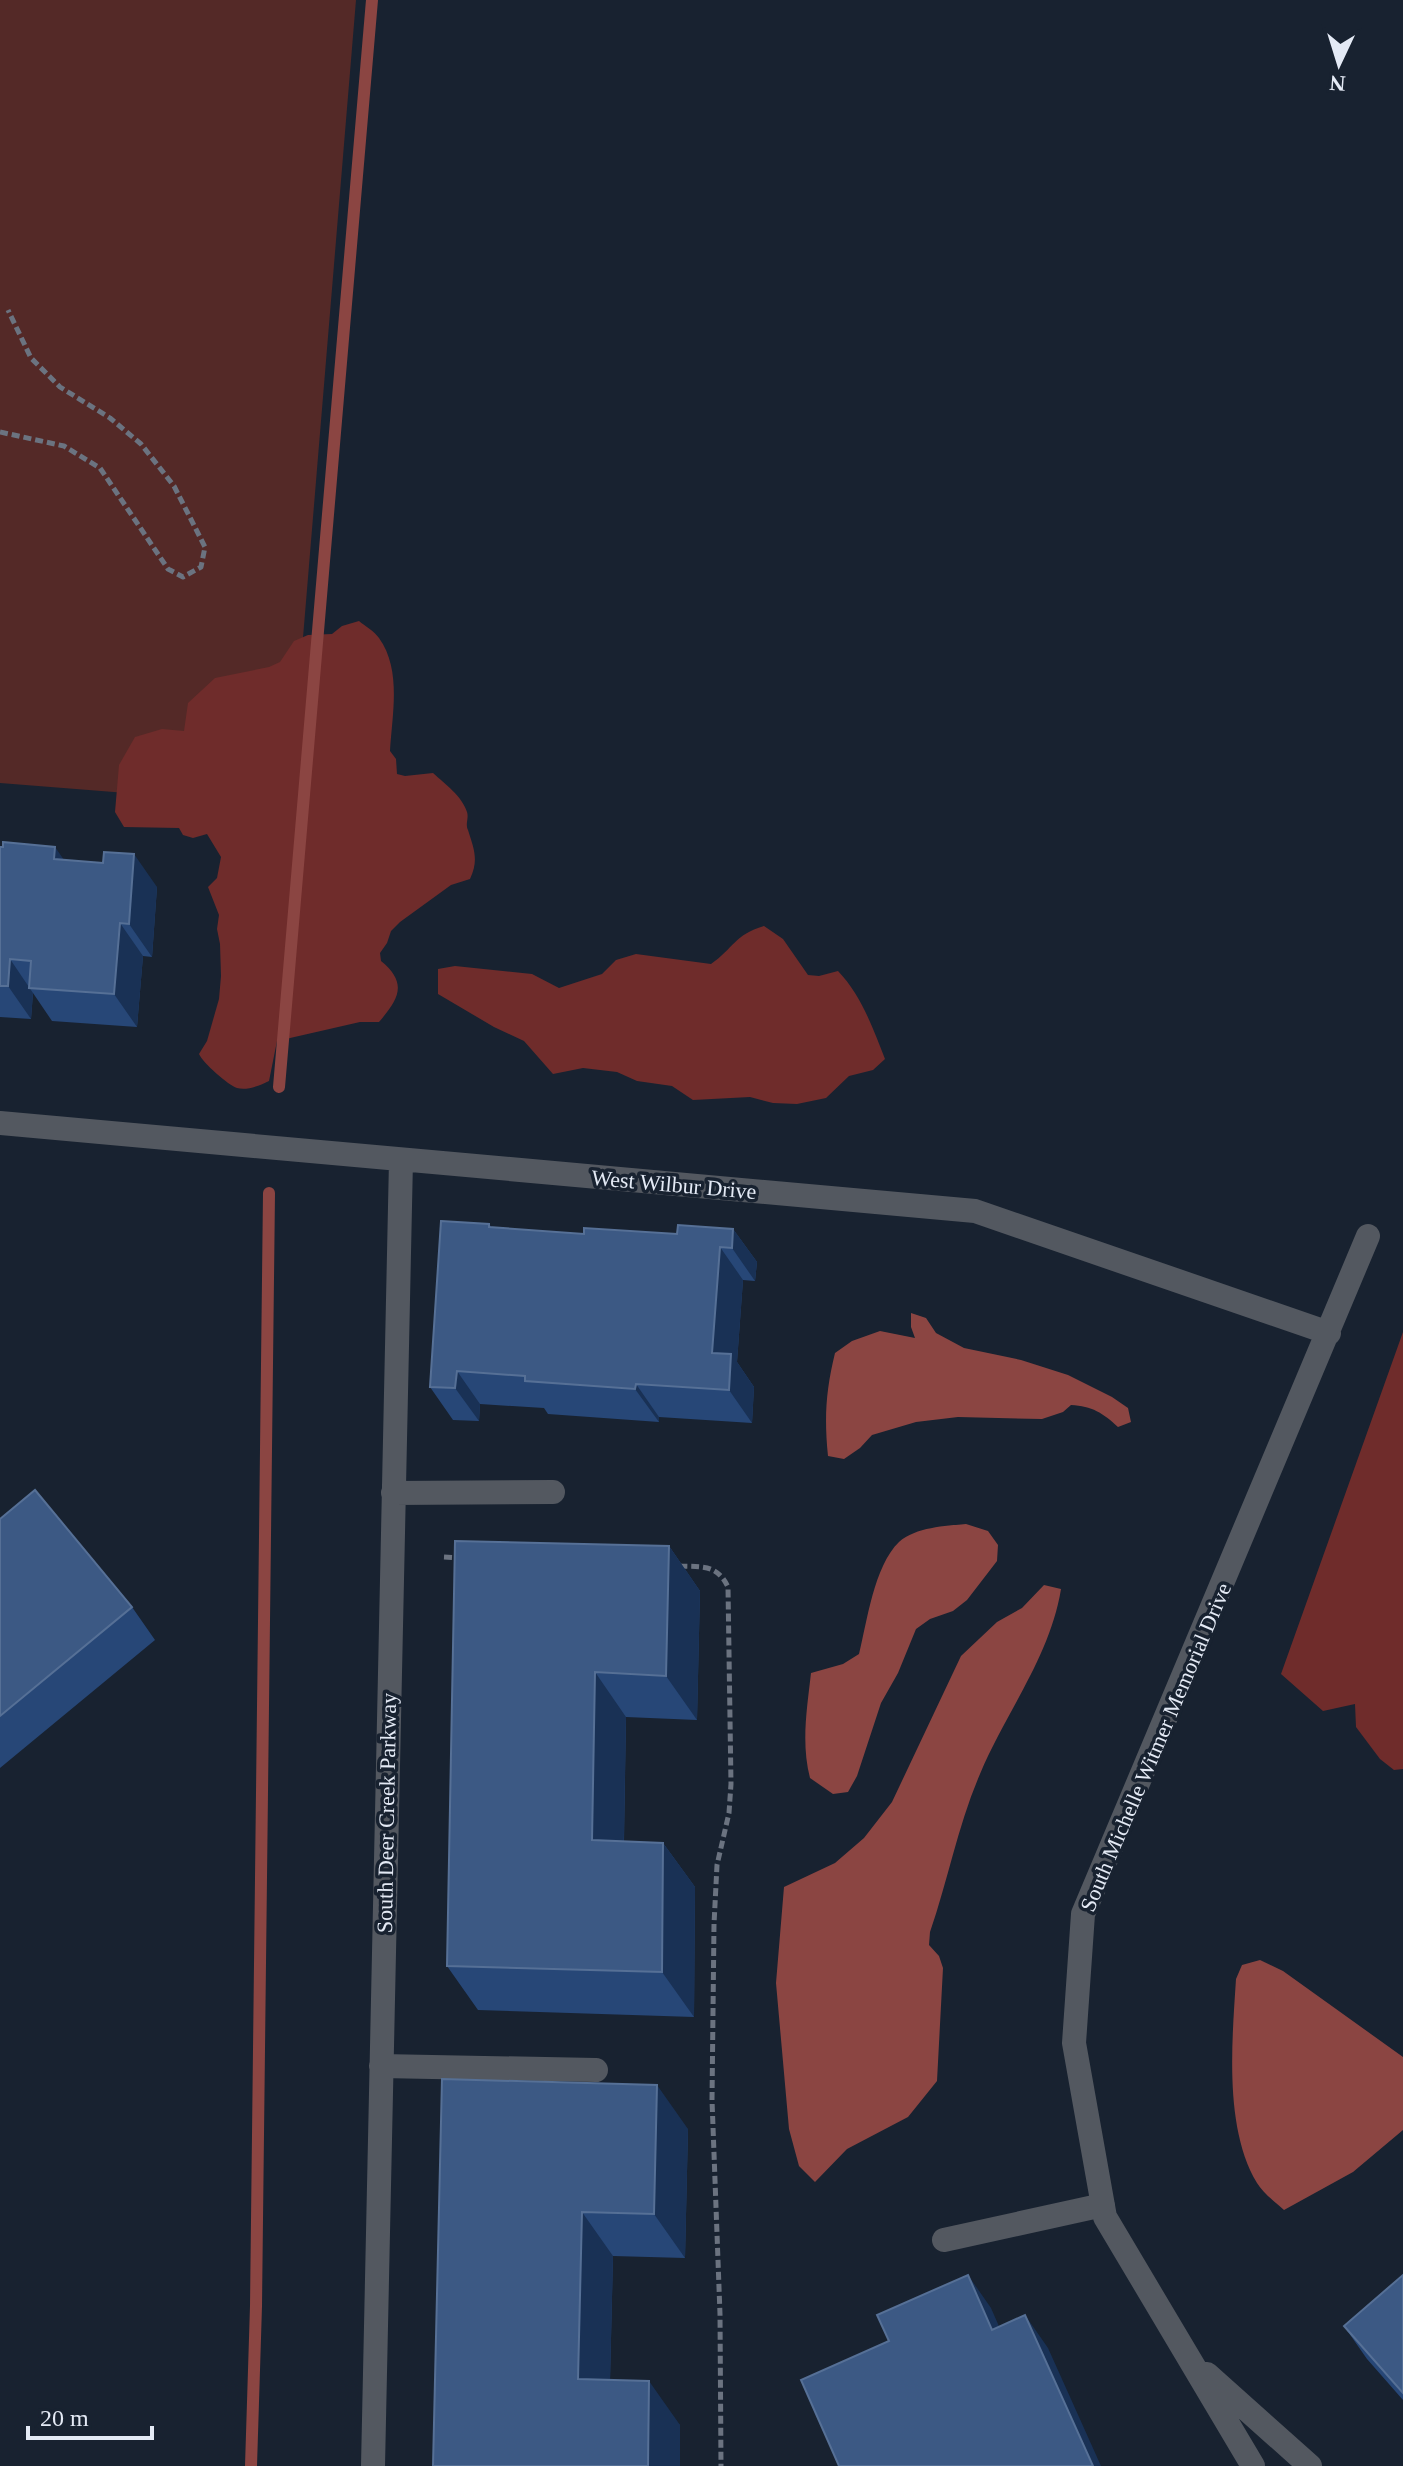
<svg xmlns="http://www.w3.org/2000/svg" width="1403" height="2466" font-family="Georgia,serif">
	<rect width="100%" height="100%" fill="#182230"/>
	<path fill="#542927" d="M0,0H356L289,806L0,783Z"/>
	<path fill="#6f2c2b" d="M359,621C365,626 374,631 379,638C402,670 392,715 390,751L396,759L397,774L405,776L433,773C445,784 462,796 467,812C469,818 465,824 468,830C474,849 479,860 470,879L451,885L400,922L391,931L387,943L380,953L381,961C408,983 399,999 379,1022H360L277,1041L269,1081C261,1085 247,1091 237,1088C228,1085 203,1063 199,1054L207,1041L219,999L221,976L220,944L217,929L219,915L208,887L217,878L221,857L207,834L193,838L183,835L179,828L124,827L115,812L119,765L135,737L162,729L184,731L188,703L215,678L269,667L280,662L294,641L308,635L332,634L342,626Z
		M764,926L783,939L808,975L819,976L838,971C861,995 873,1028 885,1059L873,1070L849,1076L826,1098L797,1104L773,1103L750,1097L693,1100L672,1086L637,1081L617,1072L583,1068L553,1074L524,1041L494,1027L438,994V969L455,966L532,974L559,988L602,974L616,960L636,954L711,964C734,948 734,935 764,926Z
		M1403,1332V1769L1394,1770L1380,1759L1356,1727L1355,1704L1323,1711L1281,1674Z"/>
	<path fill="#8b4542" d="M911,1313L926,1318L936,1333L964,1348L1021,1360L1068,1375L1112,1397L1128,1408L1131,1422L1118,1427C1103,1413 1092,1406 1071,1405L1063,1412L1042,1419L958,1417L916,1422L872,1435L860,1448L844,1459L828,1456C824,1417 826,1390 835,1353L852,1341L880,1331L915,1338L911,1327Z
		M966,1524L988,1531L998,1545L997,1561L967,1600L953,1611L930,1619L916,1629L898,1673L881,1703L857,1776L848,1792L833,1794L810,1778C801,1743 807,1709 811,1673L843,1664L859,1654C867,1622 874,1566 899,1542C916,1527 945,1526 966,1524Z
		M1044,1585L1061,1589C1050,1657 1006,1712 980,1774C958,1825 948,1880 930,1932L929,1945L939,1956L943,1968L937,2081L908,2117L847,2149L815,2182L799,2166L789,2129L776,1983L784,1887L835,1863L864,1838L892,1802L961,1656L997,1622L1022,1608Z
		M1260,1960L1283,1971L1403,2057V2130L1353,2172L1284,2210C1275,2202 1263,2193 1257,2183C1224,2128 1232,2042 1236,1979L1242,1965Z"/>
	<g fill="none" stroke-linecap="round" stroke-linejoin="round">
		<path stroke="#8b4542" stroke-width="12" d="M279,1087L372,0
			M251,2466L256,2306L269,1193"/>
		<path stroke="#6b7380" stroke-width="5" stroke-dasharray="8 4" stroke-linecap="butt" d="M0,432L64,446L100,468L168,569L183,577L201,567L205,547L174,486L141,444L110,418L60,387L31,358L8,310
			M444,1557L461,1558
			M679,1566C702,1567 717,1564 728,1587L731,1784L729,1813L717,1865L714,1924L712,2100L720,2314L721,2466"/>
		<path stroke="#535860" stroke-width="24" d="M0,1123L975,1211L1329,1333
			M393,1493L553,1492
			M381,2066L596,2070
			M944,2240L1103,2205
			M1207,2374L1310,2466
			M373,2466L401,1160
			M1253,2466L1105,2217L1074,2043L1083,1914L1368,1236"/>
	</g>
	<path fill="#274777" d="M0,847L64,860L157,887L152,957L143,956L137,1027L52,1021L33,993L31,1019L0,1017Z
		M489,1224L492,1228L584,1234H677L733,1229L757,1262L755,1281L743,1280L737,1362L754,1387L752,1423L659,1417V1422L548,1414L544,1408L480,1404L479,1421L453,1420L430,1387Z
		M0,1519L132,1607L155,1640L0,1768Z
		M455,1541L669,1546L700,1591L697,1720L626,1717L624,1841L663,1843L695,1887L694,2017L478,2010L447,1966Z
		M442,2079L688,2129L685,2258L613,2256L610,2380L680,2425L433,2466Z
		M1403,2275V2400L1367,2359L1344,2326Z"/>
	<path fill="#193155" d="M55,847L78,880L54,859Z
		M134,854L157,887L152,957L129,924Z
		M120,923L143,956L137,1027L114,994Z
		M10,959L33,993L31,1019L8,986Z
		M733,1229L757,1262L755,1281L732,1248Z
		M720,1247L743,1280L737,1362L754,1387L752,1423L729,1390L712,1353Z
		M457,1371L480,1404L479,1421L455,1388Z
		M636,1384L659,1417V1422L635,1389Z
		M669,1546L700,1591L697,1720L666,1676Z
		M595,1672L626,1717L623,1885L592,1840Z
		M663,1843L695,1887L694,2017L662,1972Z
		M657,2085L688,2129L685,2258L654,2214Z
		M582,2212L613,2256L609,2424L578,2379Z
		M968,2275L991,2308L1015,2363L992,2330Z
		M1025,2315L1048,2348L1101,2466H1093Z
		M649,2381L680,2425V2466H648Z"/>
	<path fill="#3c5984" stroke="#567096" stroke-width="2" d="M3,842L55,847L54,859L103,863L104,852L134,854L129,924L120,923L114,994L29,988L31,961L10,959L8,986H0V847H3Z
		M441,1221L489,1224V1227L584,1234V1228L677,1234L678,1225L733,1229L732,1248L720,1247L712,1353L731,1354L729,1390L636,1384L635,1389L525,1381V1376L457,1371L455,1388L430,1387Z
		M35,1490L132,1607L0,1716V1519Z
		M455,1541L669,1546L666,1676L595,1672L592,1840L663,1843L662,1972L447,1966Z
		M442,2079L657,2085L654,2214L582,2212L578,2379L649,2381L648,2466H433Z
		M968,2275L992,2330L1025,2315L1093,2466H839L801,2380L889,2341L877,2315Z
		M1403,2275V2393L1344,2326Z"/>
	<g text-anchor="middle" stroke-width="7" stroke-linejoin="round" paint-order="stroke">
		<g font-size="22" fill="#e4eaf5" stroke="#182230">
			<text transform="translate(674 1184) rotate(5)" y="8">West Wilbur Drive</text>
			<text transform="translate(1155 1747) rotate(-67)" y="8">South Michelle Witmer Memorial Drive</text>
			<text transform="translate(386 1813) rotate(-89)" y="8">South Deer Creek Parkway</text>
		</g>
	</g>
	<g transform="translate(1339 64) rotate(184)" stroke="#182230" stroke-width="6" paint-order="stroke">
	<path d="M0-6L14 30L0 20L-14 30Z" fill="#e4eaf5"/>
	<text y="-12" font-size="22" font-weight="bold" text-anchor="middle" fill="#e4eaf5">N</text>
	</g>
	<path d="M28 2426v12h124v-12" fill="none" stroke="#e4eaf5" stroke-width="4"/>
	<text x="40" y="2426" font-size="24" fill="#e4eaf5" stroke="#182230" stroke-width="6" paint-order="stroke">20 m</text>
</svg>
